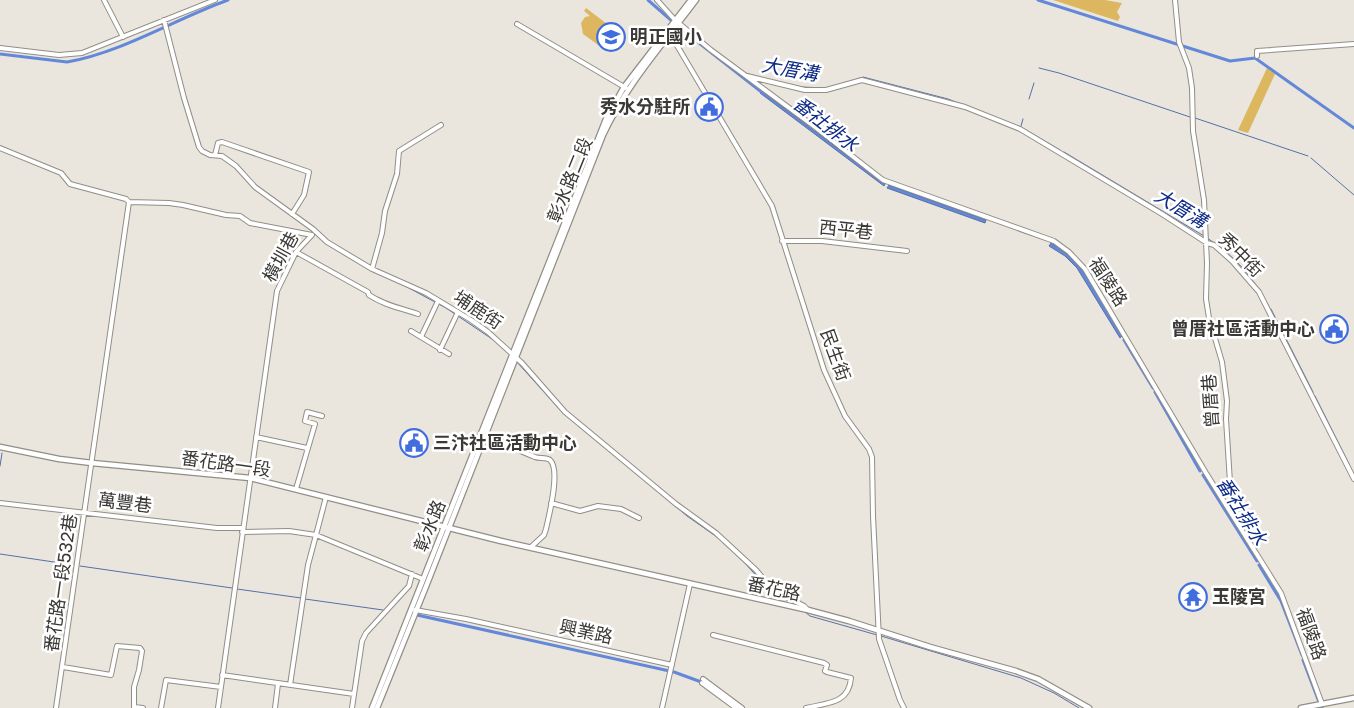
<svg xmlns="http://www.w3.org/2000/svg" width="1354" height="708" font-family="'Golos Text','Noto Sans TC',sans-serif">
	<rect width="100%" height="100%" fill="#eae6de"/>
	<path fill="#ddb75f" d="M1053,0H1105L1122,3L1117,12L1120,17L1118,21Z
		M586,8L623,36L621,39L616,35C616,45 611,49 601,47L583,34L581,23L585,17L590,16L584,11Z
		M1267,68L1275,74L1248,133L1238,130Z"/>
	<path fill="#6488d9" stroke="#5770a8" d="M763,92L885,184L884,186L760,93Z
		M889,185L986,220L985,223L887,188Z
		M1051,243C1085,262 1103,303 1123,335L1120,338L1077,268L1065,256L1049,246Z"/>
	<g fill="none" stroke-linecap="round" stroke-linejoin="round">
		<path stroke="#5770a8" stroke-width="1" d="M1039,68L1059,73L1190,117
			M745,73L767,79
			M863,77L948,99L1018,126
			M842,84L860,78
			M800,87L829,88
			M1029,99L1034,83
			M1195,118L1308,156
			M1021,126L1023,119
			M1021,127L1060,150
			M1064,152L1204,236
			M1311,158L1354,195
			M1207,238C1233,254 1254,278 1268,305
			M396,281L446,308L495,341
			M1271,309L1313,392
			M516,361L563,413L604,447
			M1315,396L1349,464
			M0,466L2,453
			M1351,469L1354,474
			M655,489L687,516L717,537L744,562L768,589L796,605
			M0,554L74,565
			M80,566L232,588
			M237,589L301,598
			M305,599L383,610
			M805,612L810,616L877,635
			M881,636L1021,678L1054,693L1079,708"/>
		<path stroke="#6488d9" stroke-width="3" d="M648,0L680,28L764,94
			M1038,0L1230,61L1255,58L1354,128
			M0,54L67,62C123,52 175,19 228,0
			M1124,340L1153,388
			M1155,392L1200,471
			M1203,475L1257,561
			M1259,565L1281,601L1302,655
			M417,615L674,672L704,683
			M1303,660L1319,702
			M1321,707L1322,708"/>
		<defs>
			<path id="minor" d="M104,0L123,37
				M657,0L675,20L711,50L815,127L883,180L1054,241L1069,252L1085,269L1206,473L1281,593L1322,704
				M1175,0L1179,42L1189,68L1192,88L1193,131L1204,200L1207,263L1206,299L1209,318L1222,362L1227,401L1226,419L1232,514
				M164,20L184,98L199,147L202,151L210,155L222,156L236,166L255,187L313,229L327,242L372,269L426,293L471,320L488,332L522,363L565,412L676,504L716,533L756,570L773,590L804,606L808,610
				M517,24L626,88
				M669,32L772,206L824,370L845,416L869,449L872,457L873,516L879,639L900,700L904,708
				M0,48L59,55L82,53L215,0
				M1257,56V51L1354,44
				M747,76L805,90H826L862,80L965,107L1020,129L1162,214L1207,243L1214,245L1232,261L1259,292L1354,479
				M0,148L61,173L70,184L126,199L129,202L169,203L183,205L226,215L240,216L250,223L312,235L296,252L277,291L218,708
				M215,155L218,143L222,142L309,172L304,195L292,214
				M782,241H822L907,251
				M296,252L368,292L369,295C384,305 400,308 418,314
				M372,269L382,233L385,211L397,174L399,151L441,125
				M411,331L449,354
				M421,337L438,301
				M440,350L458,312
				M486,433C502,442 518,451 535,457C539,459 546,457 550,460C561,470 549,515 546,529L544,535L531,547
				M256,437L307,448
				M296,489L315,424L305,421L307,412L322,416
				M326,497L316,535L423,579
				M0,503L217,528H243
				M551,503L580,511L598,506L621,509L639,518
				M242,532L289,531L316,535L308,565L290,685
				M415,610L466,619L672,665
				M713,635L824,663L827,665L825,671L827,672L851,678C849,704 827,703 806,708
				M63,667L111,675L117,646L140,648L142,651L139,670L134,687V707L143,708
				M222,675L354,694
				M703,679L742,708
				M702,683L736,708
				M56,708L129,202
				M161,708L166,680L221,687
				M275,708L278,684
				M352,708L362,641L366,633L409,586L412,574
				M662,708L690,584"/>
			<path id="major" d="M0,447L59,459L92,463L250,478L501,541L808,610L849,621L930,647L1016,671L1038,679L1089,708
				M372,708L606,119L624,87L691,0
				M377,708L427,584L603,135C626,85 663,44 696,0
				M1301,708L1354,698"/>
		</defs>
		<use href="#minor" stroke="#918e86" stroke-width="6"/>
		<use href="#major" stroke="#918e86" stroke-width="7"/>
		<use href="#minor" stroke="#fff" stroke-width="4"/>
		<use href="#major" stroke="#fff" stroke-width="4.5"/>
	</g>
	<defs>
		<symbol id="school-ring" viewBox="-11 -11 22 22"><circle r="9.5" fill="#fff" stroke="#416edf" stroke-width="1.5"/><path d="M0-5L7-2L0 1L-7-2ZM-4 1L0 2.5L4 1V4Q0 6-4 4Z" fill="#416edf"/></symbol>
		<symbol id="civic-ring" viewBox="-11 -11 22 22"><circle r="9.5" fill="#fff" stroke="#416edf" stroke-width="1.5"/><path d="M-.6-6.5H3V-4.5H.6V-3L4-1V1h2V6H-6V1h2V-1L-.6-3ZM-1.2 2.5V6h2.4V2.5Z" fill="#416edf"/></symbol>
		<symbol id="temple-ring" viewBox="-11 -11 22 22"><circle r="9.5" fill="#fff" stroke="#416edf" stroke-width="1.5"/><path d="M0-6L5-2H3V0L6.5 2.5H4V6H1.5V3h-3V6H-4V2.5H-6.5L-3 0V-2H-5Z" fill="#416edf"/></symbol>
	</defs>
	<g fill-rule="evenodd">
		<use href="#school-ring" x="595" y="21" width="32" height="32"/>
		<use href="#civic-ring" x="693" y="91" width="32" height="32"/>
		<use href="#civic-ring" x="1318" y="313" width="32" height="32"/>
		<use href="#civic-ring" x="398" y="427" width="32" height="32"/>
		<use href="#temple-ring" x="1177" y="581" width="32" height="32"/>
	</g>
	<g text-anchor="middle" stroke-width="5" stroke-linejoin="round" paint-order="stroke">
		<g font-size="18" font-weight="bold" fill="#3a3935" stroke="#fff" text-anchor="start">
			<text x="630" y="43">明正國小</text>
			<text x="690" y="113" text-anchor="end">秀水分駐所</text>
			<text x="1315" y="335" text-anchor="end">曾厝社區活動中心</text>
			<text x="433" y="449">三汴社區活動中心</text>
			<text x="1212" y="603">玉陵宮</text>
		</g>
		<g font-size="18" fill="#3a3935" stroke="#fff">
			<text transform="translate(570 180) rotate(-68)" y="6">彰水路二段</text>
			<text transform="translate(846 230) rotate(6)" y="6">西平巷</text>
			<text transform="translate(1241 255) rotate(45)" y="6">秀中街</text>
			<text transform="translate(281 257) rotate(-61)" y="6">橫圳巷</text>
			<text transform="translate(1108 282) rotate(57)" y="6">福陵路</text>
			<text transform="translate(478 310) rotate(33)" y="6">埔鹿街</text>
			<text transform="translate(835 355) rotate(70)" y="6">民生街</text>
			<text transform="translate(1211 401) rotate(-94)" y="6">曾厝巷</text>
			<text transform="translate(226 464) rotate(8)" y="6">番花路一段</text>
			<text transform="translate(125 503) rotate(7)" y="6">萬豐巷</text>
			<text transform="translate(430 526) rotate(-68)" y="6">彰水路</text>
			<text transform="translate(61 583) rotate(-82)" y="6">番花路一段532巷</text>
			<text transform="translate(774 589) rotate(12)" y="6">番花路</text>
			<text transform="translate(586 632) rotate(12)" y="6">興業路</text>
			<text transform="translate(1311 634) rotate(70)" y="6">福陵路</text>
		</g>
		<g font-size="19" font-style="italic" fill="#0d2a88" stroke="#fff">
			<text transform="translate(790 69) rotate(10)" y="7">大厝溝</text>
			<text transform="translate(826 124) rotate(38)" y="7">番社排水</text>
			<text transform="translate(1181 208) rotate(31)" y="7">大厝溝</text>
			<text transform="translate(1242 511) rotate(58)" y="7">番社排水</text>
		</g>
	</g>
</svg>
